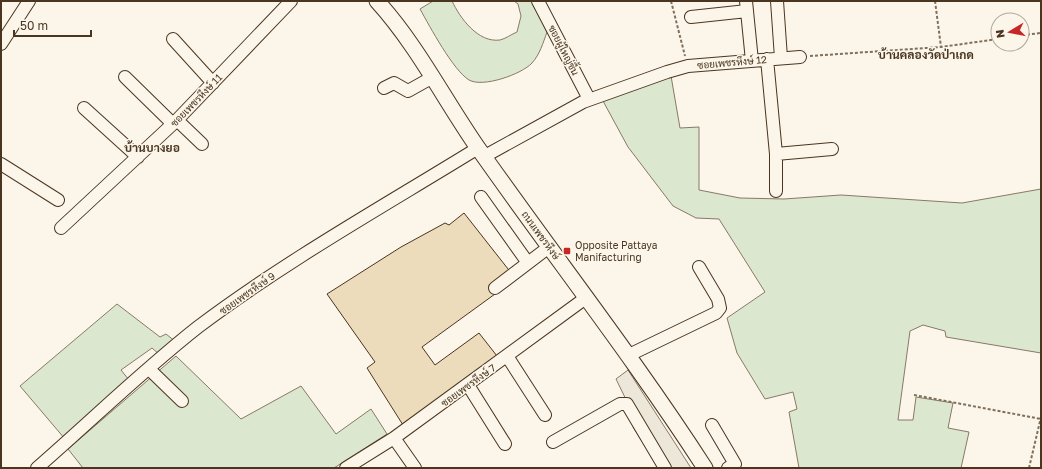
<svg xmlns="http://www.w3.org/2000/svg" width="1042" height="469" font-family="'Golos Text',Sarabun,sans-serif">
	<rect width="100%" height="100%" fill="#fbf6e9"/>
	<path fill="#dce7d0" stroke="#887966" d="M433,1H452C460,18 478,43 500,40C505,39 512,34 517,32L521,16L518,4L514,1H532L547,32C543,43 540,54 532,63C522,74 483,88 469,80C453,70 430,27 420,9Z
		M671,76L680,128L699,127V190L740,198L784,199L841,195L962,203L1041,189V353L946,337L945,331L923,325L910,331L898,420H913L916,397L953,403L948,428L969,432L961,468H799L789,412L797,409L793,392L765,399L737,353L727,318L765,292L719,219L696,218L673,206L628,147L603,101Z
		M117,304L160,337L166,334L176,342L160,355L152,348L121,370L129,380L65,439L20,386Z
		M176,356L241,419L301,386L336,434L371,409L387,434L334,468H83L68,449Z"/>
	<path fill="#ede7d9" stroke="#887966" d="M628,370L691,468H659L633,427L637,422L616,379Z"/>
	<path fill="#ecdcbc" stroke="#4a3520" d="M464,213L512,274L495,294L422,347L435,365L479,333L497,356L403,425L367,368L375,362L327,294L401,247L445,223L449,225Z"/>
	<g fill="none" stroke-linecap="round" stroke-linejoin="round">
		<defs>
			<path id="minor" d="M538,1L589,99
				M746,1L752,61
				M777,1L781,58
				M691,17L747,11
				M173,39L213,83
				M1,44L29,1
				M767,59L776,154V191
				M125,77L173,124
				M384,88L394,83L408,91L433,77
				M84,108L138,157
				M177,120L202,144
				M776,154L832,149
				M485,156L583,102L667,72L688,66L800,57
				M1,164L58,200
				M481,197L528,263
				M61,228L177,120L291,1
				M495,288L549,247
				M629,355L716,313L720,308L718,299L699,267
				M507,356L545,415
				M149,369L182,401
				M468,385L505,444
				M712,425L735,464L728,468
				M394,438L415,468
				M553,442L620,404H627L665,468
				M37,468C91,421 142,371 198,327C287,260 384,206 478,148
				M346,468L394,438L587,297"/>
			<path id="major" d="M377,1C417,45 444,99 478,148C553,255 634,358 705,468"/>
		</defs>
		<use href="#minor" stroke="#4a3520" stroke-width="14"/>
		<use href="#major" stroke="#4a3520" stroke-width="17"/>
		<path stroke="#7f6f5c" stroke-width="2" stroke-dasharray="3 2" stroke-linecap="butt" d="M671,1L685,56
			M935,1L941,47
			M1022,35L1041,33
			M810,56L941,47L998,39
			M914,395L1041,419
			M1029,468L1041,417"/>
		<use href="#minor" stroke="#fbf6e9" stroke-width="12"/>
		<use href="#major" stroke="#fbf6e9" stroke-width="15"/>
	</g>
	<rect fill="#c62828" stroke="#fbf6e9" stroke-width="1.5" x="563" y="247" width="8" height="8" rx="2"/>
	<g text-anchor="middle" stroke-width="3" stroke-linejoin="round" paint-order="stroke">
		<g font-size="10" fill="#4a3520" stroke="#fbf6e9">
			<text transform="translate(564 50) rotate(63)" y="4">ซอยผู้ใหญ่ชื้น</text>
			<text transform="translate(732 62) rotate(-5)" y="4">ซอยเพชรหึงษ์ 12</text>
			<text transform="translate(196 100) rotate(-46)" y="4">ซอยเพชรหึงษ์ 11</text>
			<text transform="translate(541 235) rotate(54)" y="4">ถนนเพชรหึงษ์</text>
			<text transform="translate(247 293) rotate(-35)" y="4">ซอยเพชรหึงษ์ 9</text>
			<text transform="translate(468 385) rotate(-36)" y="4">ซอยเพชรหึงษ์ 7</text>
		</g>
		<g font-size="10" fill="#4a3520" stroke="#fbf6e9" text-anchor="start">
			<text x="575" y="249">Opposite Pattaya<tspan x="575" dy="12">Manifacturing</tspan></text>
		</g>
		<g font-size="12" font-weight="bold" fill="#4a3520" stroke="#fbf6e9">
			<text x="926" y="59">บ้านคลองวัดป่าเกด</text>
			<text x="152" y="152">บ้านบางยอ</text>
		</g>
	</g>
	<rect width="1042" height="469" fill="none" stroke="#4a3520" stroke-width="4"/>
	<g transform="translate(1010 32) rotate(260)"><circle r="19" fill="#fbf6e9" stroke="#b4a999"/>
	<path d="M0-3L7 15L0 10L-7 15Z" fill="#c62828"/>
	<text y="-6" font-size="11" font-weight="bold" text-anchor="middle" fill="#4a3520">N</text>
	</g>
	<path d="M14 30v6h77v-6" fill="none" stroke="#4a3520" stroke-width="2"/>
	<text x="20" y="30" font-size="12" fill="#4a3520" stroke="#fbf6e9" stroke-width="3" paint-order="stroke">50 m</text>
</svg>
